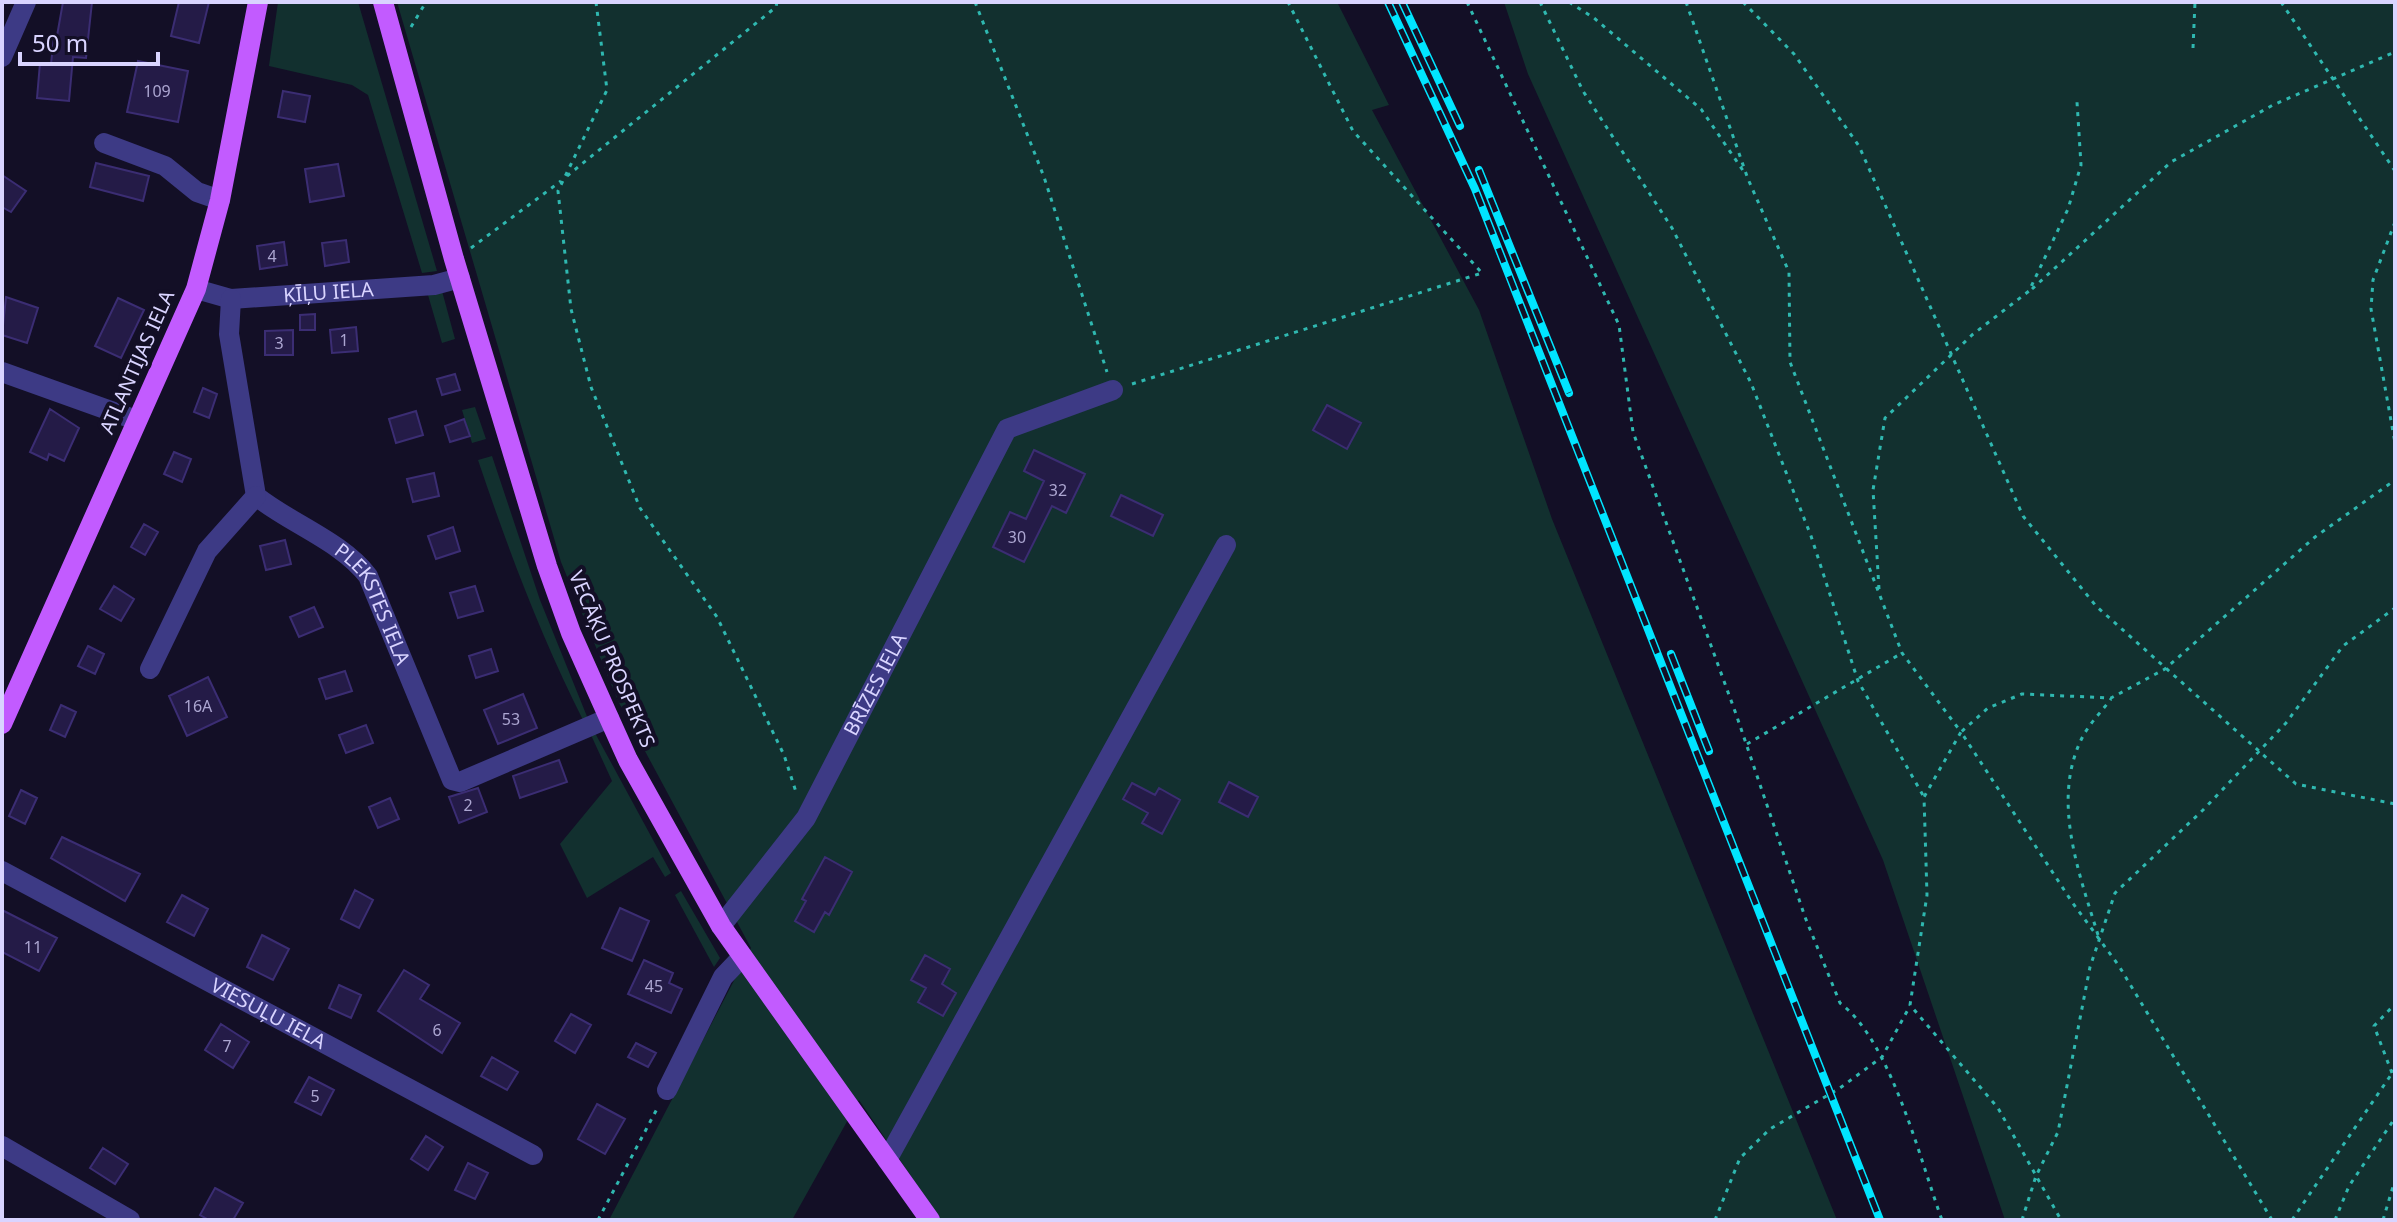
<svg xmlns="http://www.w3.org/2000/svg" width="2397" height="1222" font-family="'Noto Sans',sans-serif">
	<rect width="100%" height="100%" fill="#130f26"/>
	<path fill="#12302f" d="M278,2H358L437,271L422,273L368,95L352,85L269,66Z
		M397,2H1337L1389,105L1372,110L1479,310L1552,519L1837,1220H941L859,1100L792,1220H609L751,948L618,701L561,562Z
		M1504,2H2395V1220H2005L1883,860L1528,74Z
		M442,291L455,339L442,343L428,295Z
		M475,407L486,439L472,443L462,410Z
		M492,456L540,600L588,719L584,722C541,637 508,549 478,460Z
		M595,733L671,873L665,877L653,857L587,898L560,844L612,781L591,735Z
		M681,891L720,958L714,967L675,895Z"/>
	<path fill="#241b47" stroke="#3b2d73" stroke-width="2" d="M63,2H92L86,58L73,57L69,101L37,98L40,63L51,64L54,36H57Z
		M179,2H209L199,43L171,36Z
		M138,61L188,71L178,122L127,112Z
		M283,91L310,96L305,122L278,117Z
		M96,163L149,176L143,201L90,187Z
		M338,164L344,196L310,202L305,169Z
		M2,175L26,191L11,212L2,207Z
		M346,240L349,262L325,266L322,243Z
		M284,242L287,265L260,269L257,246Z
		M6,297L38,308L27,343L2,335Z
		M118,298L144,310L121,358L95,346Z
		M315,314V330H300V315Z
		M356,327L358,351L332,353L330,330Z
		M293,330V355H265V331Z
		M455,374L460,390L442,395L437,379Z
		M203,388L217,394L209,418L194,412Z
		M1327,405L1361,423L1347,449L1313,430Z
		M50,409L79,428L64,461L49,454L47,460L30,452Z
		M416,411L423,435L396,443L389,419Z
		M464,419L470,436L450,442L445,426Z
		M1034,450L1085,474L1066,513L1052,506L1024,562L993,547L1010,512L1026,519L1044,481L1024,471Z
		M174,452L191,459L182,482L164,474Z
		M434,473L439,496L413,502L407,479Z
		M1121,495L1163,515L1153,536L1111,516Z
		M144,524L158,532L145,555L131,547Z
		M453,527L460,551L436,559L428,536Z
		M285,540L291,564L266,570L260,546Z
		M114,586L134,599L121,621L100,609Z
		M475,586L483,611L458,618L450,593Z
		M314,607L323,627L299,637L290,617Z
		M88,646L104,654L95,674L78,666Z
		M491,649L498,671L476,678L469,656Z
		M345,671L352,691L326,699L319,679Z
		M208,677L227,717L187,736L169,696Z
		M523,694L537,728L498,744L484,710Z
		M61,705L76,712L65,737L50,730Z
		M366,725L373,743L346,753L339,735Z
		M559,760L567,782L520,798L513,776Z
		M1229,782L1258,797L1248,817L1219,802Z
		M1132,783L1155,795L1159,788L1180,800L1162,834L1142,823L1148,813L1123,799Z
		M478,788L487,812L459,823L449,797Z
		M21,790L37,798L25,824L9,816Z
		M390,798L399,819L378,828L369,807Z
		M62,837L140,874L125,901L51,858Z
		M825,857L852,872L829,915L825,912L814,932L795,921L806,901L802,899Z
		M355,890L373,900L359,928L341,919Z
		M182,895L208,909L194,936L167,922Z
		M620,908L649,921L632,961L602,948Z
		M2,910L57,938L39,971L2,952Z
		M262,935L289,949L273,980L247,967Z
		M925,955L950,969L942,984L956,993L943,1016L918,1002L926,988L911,980Z
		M644,960L673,973L669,983L682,989L671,1013L628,994Z
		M404,970L429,985L420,999L460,1023L442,1053L378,1011Z
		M339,985L361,995L351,1018L329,1008Z
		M571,1014L591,1025L575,1053L555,1041Z
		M221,1024L249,1042L233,1068L205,1050Z
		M636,1043L656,1053L648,1067L628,1057Z
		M492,1057L518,1072L507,1090L481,1076Z
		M309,1077L334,1090L321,1115L295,1102Z
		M597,1104L625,1119L605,1154L578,1139Z
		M426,1136L443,1147L428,1170L411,1159Z
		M103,1148L128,1164L115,1184L90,1168Z
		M468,1163L488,1173L475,1199L455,1190Z
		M215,1188L243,1203L233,1220H209L200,1215Z"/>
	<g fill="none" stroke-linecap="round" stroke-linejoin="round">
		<path stroke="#2fb8b0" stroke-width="3" stroke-dasharray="4 6" stroke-linecap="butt" d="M596,2L607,90L558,191L571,309L591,387L640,508L717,617L784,755L796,792
			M975,2L1044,177L1107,372
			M1467,2L1619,325L1633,432L1736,714L1805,917L1840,1003C1891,1041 1920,1160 1942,1220
			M1540,2L1583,91L1672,228L1751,383L1811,536L1858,681L1924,797
			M1569,2L1594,18L1701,109L1744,172
			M1686,2L1748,179L1789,272L1790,362L1902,653L1961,732L1924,797L1927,895L1910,1005L1998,1108L2061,1220
			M1743,2L1794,54L1859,146L2023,516L2096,606L2296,784L2395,804
			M2281,2L2395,171
			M411,27L426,2
			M2193,48L2195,2
			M567,176L776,7L777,2
			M2395,222L2373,280L2371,309L2395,443
			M471,248L561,181
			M2032,289L2171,162L2273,105L2395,52
			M1132,384L1482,273L1353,131L1288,2
			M1879,589L1873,490L1885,418L1972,335L2029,291L2068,209L2081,165L2077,102
			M1747,744L1902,653
			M2098,935C2079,873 2051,800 2082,738C2089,724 2102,711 2111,699
			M2392,1073L2374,1026L2395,1004
			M598,1220L658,1107
			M1715,1220L1740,1158L1770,1129L1840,1088L1882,1057L1910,1006
			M2022,1220L2036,1176L2058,1132L2090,967L2115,893L2203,810L2286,723L2343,646L2395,608
			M2272,1220L2119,966L2072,902L1961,732L1988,708L2022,694L2111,698L2165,669L2315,537L2395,480
			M2292,1220L2395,1069
			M2335,1220L2349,1186L2395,1118
			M2383,1220L2395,1180"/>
		<g stroke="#3d3a85" stroke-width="20">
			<path d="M2,57L26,2"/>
			<path d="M104,143L165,166L197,192L220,200"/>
			<path id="s1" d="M196,289L231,299L434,285L460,278"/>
			<path id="s2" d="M231,299L229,334L256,496C291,524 341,541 368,576L452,780L460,782L609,718"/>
			<path d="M2,372L136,420"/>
			<path d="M150,669L207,551L256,496"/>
			<path id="s3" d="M2,871L533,1155"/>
			<path id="s4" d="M721,926L806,818L1007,429L1113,390"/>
			<path d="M667,1090L723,977L742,957"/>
			<path d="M2,1146L130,1220"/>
			<path d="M887,1160L1226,545"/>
		</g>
		<path stroke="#c25bff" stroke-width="20" d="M383,2L454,259L547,566L571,633L609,718L628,760L721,926L930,1220
			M2,724L196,289L220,200L258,2"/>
		<defs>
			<path id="rail" d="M1388,2L1475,189L1880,1220
				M1402,2L1460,126
				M1479,170L1569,393
				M1671,654L1709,751"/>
		</defs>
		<use href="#rail" stroke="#00e5ff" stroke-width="8"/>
		<use href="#rail" stroke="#130f26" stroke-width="5" stroke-dasharray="15" stroke-linecap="butt"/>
	</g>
	<g text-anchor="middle" stroke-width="8" stroke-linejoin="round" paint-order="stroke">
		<g font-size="16" fill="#aca6d1">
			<text x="157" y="97">109</text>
			<text x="272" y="262">4</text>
			<text x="344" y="346">1</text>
			<text x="279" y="349">3</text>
			<text x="1058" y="496">32</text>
			<text x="1017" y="543">30</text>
			<text x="198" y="712">16A</text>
			<text x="511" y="725">53</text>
			<text x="468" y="811">2</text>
			<text x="33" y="953">11</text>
			<text x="654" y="992">45</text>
			<text x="437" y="1036">6</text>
			<text x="227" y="1052">7</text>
			<text x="315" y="1102">5</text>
		</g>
		<g font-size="20" fill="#d9d4ff" stroke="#130f26">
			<text dy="7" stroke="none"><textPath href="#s1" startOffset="134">ĶĪĻU IELA</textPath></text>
			<text transform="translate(137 362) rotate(-66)" y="7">ATLANTIJAS IELA</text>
			<text dy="7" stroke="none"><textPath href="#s2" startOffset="364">PLEKSTES IELA</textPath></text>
			<text transform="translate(612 659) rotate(67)" y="7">VECĀĶU PROSPEKTS</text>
			<text dy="7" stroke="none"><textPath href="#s4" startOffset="288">BRĪZES IELA</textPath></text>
			<text dy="7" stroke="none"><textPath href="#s3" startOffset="302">VIESUĻU IELA</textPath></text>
		</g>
	</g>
	<rect width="2397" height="1222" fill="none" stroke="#d9d4ff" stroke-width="8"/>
	<path d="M20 52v12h138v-12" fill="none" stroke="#d9d4ff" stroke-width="4"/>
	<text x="32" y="52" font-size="24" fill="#d9d4ff" stroke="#130f26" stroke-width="6" paint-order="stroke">50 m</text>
</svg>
